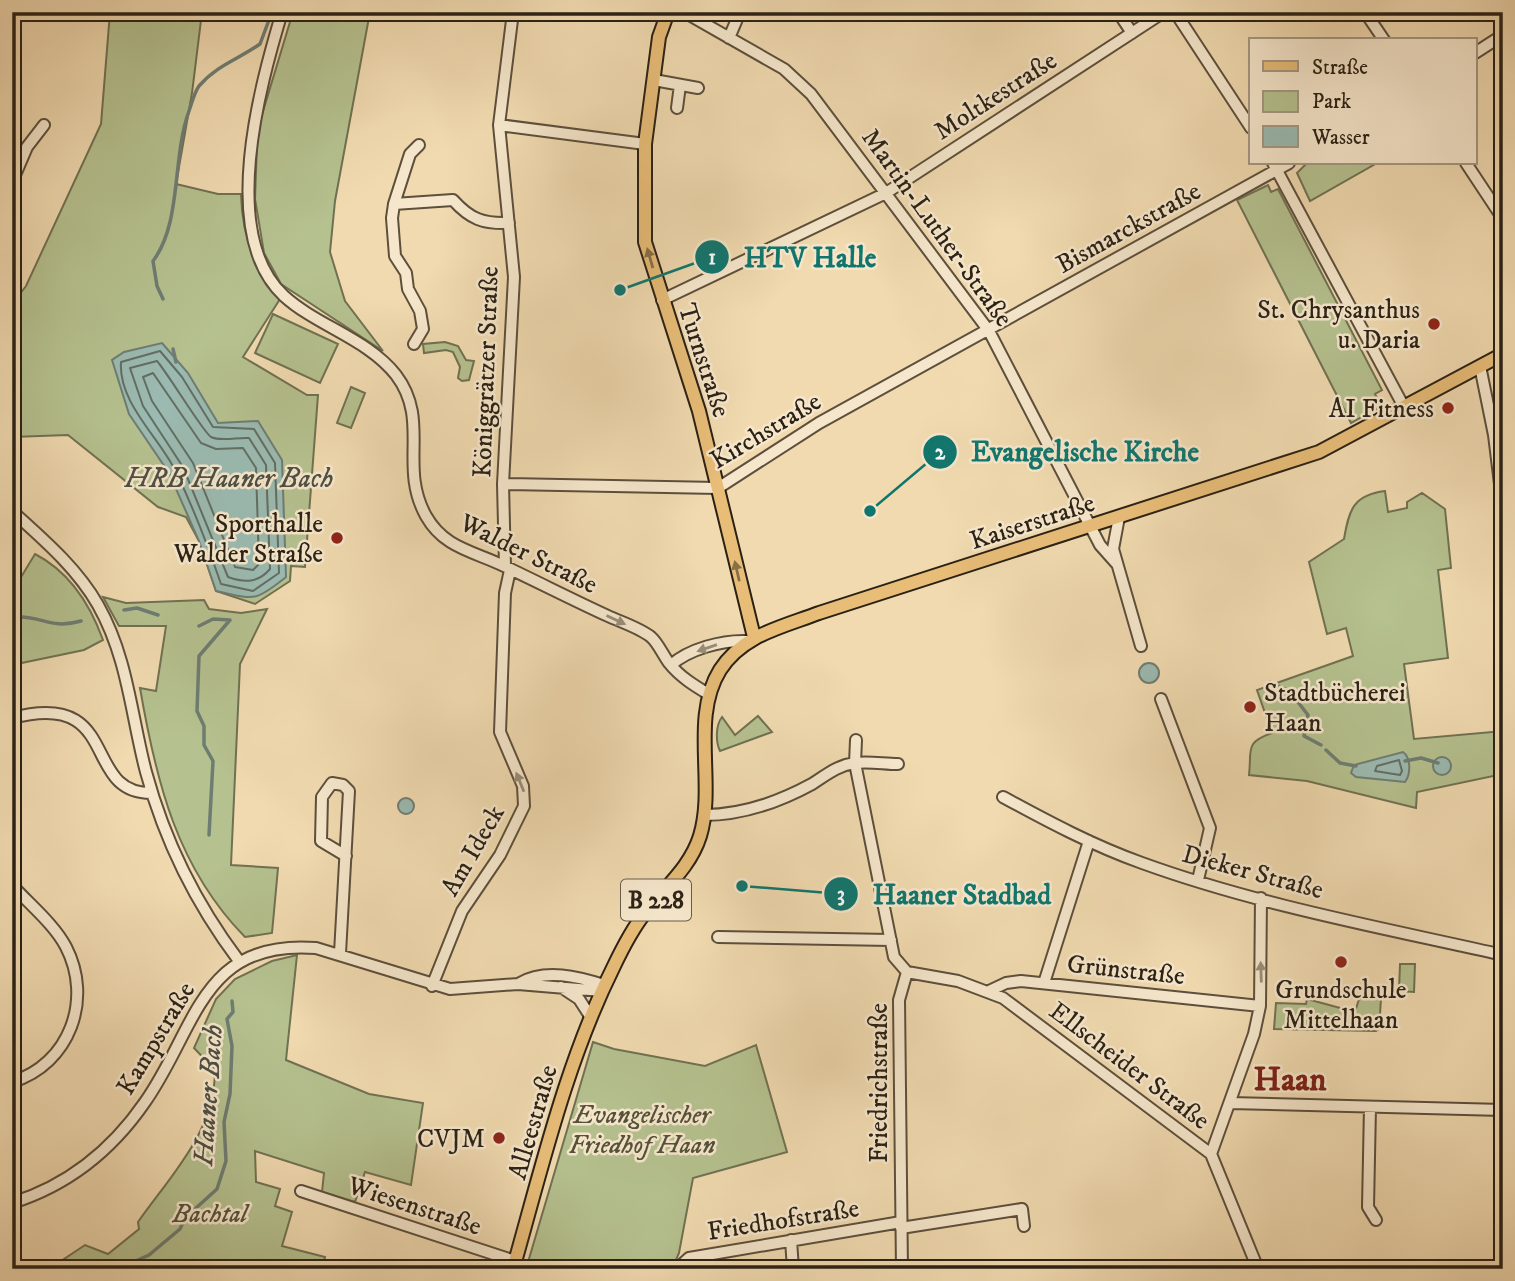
<svg xmlns="http://www.w3.org/2000/svg" width="1515" height="1281" font-family="'IM FELL DW Pica',serif">
	<rect width="100%" height="100%" fill="#f1dab0"/>
	<filter id="stains"><feTurbulence type="fractalNoise" baseFrequency=".00286" numOctaves="4"/><feColorMatrix values="0 0 0 0 .2 0 0 0 0 .09 0 0 0 0 .02 0 0 0 .5 -.17"/></filter>
	<radialGradient id="worn" r=".72"><stop offset=".6" stop-color="#630" stop-opacity="0"/><stop offset="1" stop-color="#630" stop-opacity=".3"/></radialGradient>
	<path fill="#b5c18f" stroke="#707152" stroke-width="2" d="M110,12H202L192,93L176,184L218,194H241C242,234 253,269 280,299L243,357L307,395H318L305,567L291,566L290,581L255,604L216,591L199,541L186,517L158,507L68,435L12,437V304L26,286L101,124Z
		M293,12H370L335,201L330,252L345,301L383,351L281,284L264,253L255,199L257,143L261,118Z
		M1307,163H1377L1310,201L1297,173Z
		M1268,185L1271,192L1278,189L1382,390L1375,394L1381,406L1351,423L1237,200Z
		M273,314L338,344L320,383L255,353Z
		M445,342L458,346L466,360L474,361L469,380L462,381L458,378L460,367L453,352L446,350L424,353L423,344Z
		M351,387L365,393L351,428L337,423Z
		M1385,491L1388,512L1407,508V502L1422,493L1445,509L1451,568L1438,570L1448,658L1404,664L1414,739L1503,731V774L1417,792L1416,808L1307,781L1249,775C1252,749 1244,743 1272,733L1257,690L1353,656L1346,628L1327,634L1309,562L1344,539C1349,510 1353,495 1385,491Z
		M35,554C70,572 90,604 103,640L84,650L12,665V592Z
		M103,597L126,603L204,600L209,609L241,613L267,609L240,664L231,865L278,868L272,933L245,937C177,868 156,781 140,688L156,691L166,626H119Z
		M758,716L772,732L720,751C716,743 715,726 722,717L735,735Z
		M297,955L286,1060L369,1094L423,1103L411,1185L365,1172L355,1202L322,1192L324,1173L255,1151L256,1182L280,1189L275,1206L292,1212L282,1246L325,1257L322,1269H49L85,1245L108,1254L139,1229L138,1222C171,1175 215,1132 215,1070L194,1048L216,999L235,979L272,961Z
		M1400,964H1415L1414,992L1399,991Z
		M1307,999L1355,1012L1359,999H1381L1379,1029L1376,1031L1274,1029L1276,1003L1306,1004Z
		M593,1042L614,1049L705,1066L756,1045L787,1152L693,1178L679,1253L672,1269H526Z"/>
	<path fill="#9bbab1" stroke="#6e7d73" stroke-width="2" d="M162,343L188,373L218,423L258,421L282,460L286,577C254,603 254,599 216,591L199,541L169,473L129,414L112,360L124,352Z
		M1139 673a10 10 0 1 1 20 0a10 10 0 1 1-20 0Z
		M1403,752C1411,758 1411,774 1405,782L1356,777L1351,773L1354,765Z
		M1433 766a9 9 0 1 1 18 0a9 9 0 1 1-18 0Z
		M398 806a8 8 0 1 1 16 0a8 8 0 1 1-16 0Z"/>
	<g fill="none" stroke-linecap="round" stroke-linejoin="round">
		<path stroke="#626e63" stroke-width="2" d="M160,351L182,377L213,427L254,429L275,463L279,573L253,591L221,584C208,546 194,509 176,472C160,438 118,403 121,362Z
			M157,361C169,375 203,432 211,437C221,442 238,437 249,438L266,465L270,569C258,583 245,583 228,577L183,467L143,406L130,368Z
			M153,373L201,443L216,449L243,448L256,468L259,564L253,570L235,567L193,463L152,401L143,377Z
			M1399,760L1402,771L1400,775L1375,771L1377,766Z"/>
		<path stroke="#6e7d73" stroke-width="3.5" d="M163,299L157,286L153,261C182,223 172,157 189,111C192,103 194,93 199,86C217,65 239,59 260,44L272,12
			M173,349L176,362
			M124,610L137,608L158,615
			M12,617C43,615 49,630 81,621
			M199,626L213,619L230,620
			M1270,682L1285,689
			M1294,697L1308,715L1304,736L1321,745
			M1326,750L1340,763L1356,766
			M1405,761L1421,758L1438,763
			M209,835L213,761L204,745V726L197,711L199,656L230,620
			M118,1269L149,1255L180,1229L185,1218L217,1189L226,1161L224,1122L230,1094L232,1046L227,1019L233,1012L232,1001"/>
		<defs>
			<path id="minor" d="M282,12C260,86 218,235 284,296C317,326 368,339 396,375C431,421 398,466 426,516C444,548 473,551 504,566C538,582 573,600 608,616C621,622 640,628 651,637C658,643 663,655 669,663C680,677 695,686 710,695
				M684,12L784,69L811,94L989,331L1100,545L1116,563
				M1118,12L1132,33
				M1175,12L1251,128
				M1365,12L1384,40
				M419,14L421,12
				M729,38L740,12
				M1475,53L1503,35
				M654,80L698,88
				M677,108L680,85
				M499,125L645,144
				M419,145L410,154L394,204L453,200C470,219 483,224 509,223
				M1273,163L1404,407
				M1466,163L1503,219
				M12,182L27,147L44,125
				M394,204L392,218L395,256L406,273L408,289L420,311L423,329L414,344
				M662,300L886,193L1164,12
				M1480,366L1494,435L1503,509
				M503,484L718,488L819,423L1289,163
				M12,511C43,539 77,568 98,605C128,658 131,715 146,772C165,842 196,904 239,961
				M1119,517L1113,549L1141,646
				M505,566L503,484L514,277L499,125L513,12
				M671,665C689,649 722,640 747,641
				M1161,699L1210,828L1198,880
				M12,718C123,689 80,794 152,793
				M856,740L855,763L894,957L907,972L958,981L1003,998L1211,1154L1258,1269
				M1003,797C1047,821 1094,846 1142,863C1258,905 1383,928 1503,955
				M704,815C742,815 779,802 812,784C826,775 838,765 855,763C869,761 884,764 898,764
				M12,885C29,904 54,924 66,947C93,999 70,1064 12,1082
				M718,937L891,940
				M340,953L349,791L343,785L332,783L322,797L321,841L346,856
				M520,983C545,968 579,977 604,985
				M1044,983L1089,841
				M432,986L462,911L500,855L524,806L523,786L500,732L505,593L510,570
				M561,987L579,999L590,1016
				M989,991L1006,983L1021,981L1260,1006
				M1230,1103L1503,1110
				M1370,1107L1368,1207L1376,1220
				M1211,1154L1254,1034L1260,1006L1261,898
				M301,1191L515,1261
				M12,1203C69,1185 112,1150 145,1102C197,1028 201,939 316,948L450,989L518,984L602,991
				M901,1228L1022,1209L1024,1226
				M791,1240L793,1269
				M677,1269L689,1258L901,1222
				M902,1269L899,1000L907,972"/>
			<path id="major" d="M668,12L659,37L645,144V242L699,411L754,637
				M513,1269C542,1167 566,1063 613,968C622,949 632,929 645,913C664,888 690,868 700,836C716,784 690,718 720,670C742,635 782,627 819,613L1319,452L1503,354"/>
		</defs>
		<use href="#minor" stroke="#5c4f3c" stroke-width="14"/>
		<use href="#major" stroke="#2a2115" stroke-width="16"/>
		<use href="#minor" stroke="#f6e7cc" stroke-width="10"/>
		<use href="#major" stroke="#e8bd78" stroke-width="12"/>
	</g>
	<defs><path id="oneway-solid" d="M-6-.8H1V-3.2L6.5 0L1 3.2V.8H-6Z" transform="scale(1.75)"/></defs>
	<g fill="#896f46">
		<use href="#oneway-solid" transform="translate(650 258) rotate(-106)"/>
		<use href="#oneway-solid" transform="translate(737 571) rotate(-103)"/>
	</g>
	<g fill="#9a8e7a">
		<use href="#oneway-solid" transform="translate(616 620) rotate(25)"/>
		<use href="#oneway-solid" transform="translate(707 648) rotate(161)"/>
		<use href="#oneway-solid" transform="translate(520 782) rotate(-112)"/>
		<use href="#oneway-solid" transform="translate(1261 972) rotate(-92)"/>
	</g>
	<g fill="#8f2418" stroke="#f6e7cc" stroke-width="2.5">
		<circle cx="1434" cy="324" r="7"/>
		<circle cx="1448" cy="408" r="7"/>
		<circle cx="337" cy="538" r="7"/>
		<circle cx="1250" cy="707" r="7"/>
		<circle cx="1341" cy="962" r="7"/>
		<circle cx="499" cy="1138" r="7"/>
	</g>
	<g text-anchor="middle" stroke-width="5" stroke-linejoin="round" paint-order="stroke">
		<rect fill="#f6e7cc" stroke="#675c4c" stroke-width="2" x="621" y="879.5" width="70" height="41" rx="5"/>
		<g font-size="24" font-weight="bold" fill="#2a2115">
			<text x="656" y="908">B 228</text>
		</g>
		<g font-size="26" fill="#2a2115" stroke="#f6e7cc">
			<text transform="translate(995 95) rotate(-33)" y="9">Moltkestraße</text>
			<text transform="translate(938 227) rotate(54)" y="9">Martin-Luther-Straße</text>
			<text transform="translate(1128 227) rotate(-29)" y="9">Bismarckstraße</text>
			<text transform="translate(705 360) rotate(72)" y="9">Turnstraße</text>
			<text transform="translate(485 372) rotate(-88)" y="9">Königgrätzer Straße</text>
			<text transform="translate(765 430) rotate(-31)" y="9">Kirchstraße</text>
			<text transform="translate(1032 521) rotate(-18)" y="9">Kaiserstraße</text>
			<text transform="translate(529 553) rotate(26)" y="9">Walder Straße</text>
			<text transform="translate(472 850) rotate(-60)" y="9">Am Ideck</text>
			<text transform="translate(1253 871) rotate(15)" y="9">Dieker Straße</text>
			<text transform="translate(1126 969) rotate(6)" y="9">Grünstraße</text>
			<text transform="translate(155 1038) rotate(-59)" y="9">Kampstraße</text>
			<text transform="translate(1130 1065) rotate(37)" y="9">Ellscheider Straße</text>
			<text transform="translate(878 1083) rotate(-90)" y="9">Friedrichstraße</text>
			<text transform="translate(532 1122) rotate(-74)" y="9">Alleestraße</text>
			<text transform="translate(415 1205) rotate(18)" y="9">Wiesenstraße</text>
			<text transform="translate(783 1219) rotate(-9)" y="9">Friedhofstraße</text>
		</g>
		<g font-size="26" fill="#2a2115" stroke="#f6e7cc" text-anchor="end">
			<text x="1420" y="318">St. Chrysanthus<tspan x="1420" dy="30">u. Daria</tspan></text>
			<text x="1434" y="417">AI Fitness</text>
			<text x="323" y="532">Sporthalle<tspan x="323" dy="30">Walder Straße</tspan></text>
			<text x="1264" y="701" text-anchor="start">Stadtbücherei<tspan x="1264" dy="30">Haan</tspan></text>
			<text x="1341" y="998" text-anchor="middle">Grundschule<tspan x="1341" dy="30">Mittelhaan</tspan></text>
			<text x="485" y="1147">CVJM</text>
		</g>
		<g font-size="26" font-style="italic" fill="#54513a" stroke="#f6e7cc">
			<text x="642" y="1123">Evangelischer<tspan x="642" dy="30">Friedhof Haan</tspan></text>
			<text x="210" y="1222">Bachtal</text>
		</g>
		<g font-size="28" font-style="italic" fill="#4c4f44" stroke="#f6e7cc">
			<text x="229" y="487">HRB Haaner Bach</text>
			<text transform="translate(207 1095) rotate(-86)" y="10">Haaner Bach</text>
		</g>
		<g font-size="33" font-weight="bold" fill="#7a1f14" stroke="#f6e7cc">
			<text x="1290" y="1090">Haan</text>
		</g>
	</g>
	<path fill="none" stroke="#0f766e" stroke-width="2.5" d="M620 290L712 257M870 511L940 452M742 886L841 894"/>
	<g fill="#0f766e" stroke="#f6e7cc" stroke-width="2.5">
		<circle cx="620" cy="290" r="7"/>
		<circle cx="870" cy="511" r="7"/>
		<circle cx="742" cy="886" r="7"/>
		<circle cx="712" cy="257" r="18"/>
		<circle cx="940" cy="452" r="18"/>
		<circle cx="841" cy="894" r="18"/>
	</g>
	<g font-size="21" text-anchor="middle" font-weight="bold" fill="#fff">
		<text x="712" y="264">1</text>
		<text x="940" y="459">2</text>
		<text x="841" y="901">3</text>
	</g>
	<g font-size="28" text-anchor="middle" font-weight="bold" fill="#0f766e" stroke="#f6e7cc" stroke-width="5" stroke-linejoin="round" paint-order="stroke">
		<text x="810" y="267">HTV Halle</text>
		<text x="1085" y="461">Evangelische Kirche</text>
		<text x="962" y="904">Haaner Stadbad</text>
	</g>
	<rect width="1515" height="1281" fill="none" stroke="#f1dab0" stroke-width="42"/>
	<rect x="14" y="14" width="1487" height="1253" fill="none" stroke="#2a2115" stroke-width="3.5"/>
	<rect x="21" y="21" width="1473" height="1239" fill="none" stroke="#2a2115" stroke-width="2"/>
	<rect x="1249" y="38" width="228" height="126" fill="#f6e7cc" stroke="#a49883" stroke-width="2"/>
	<rect x="1263" y="61" width="35" height="10" fill="#e8bd78" stroke="#a49883" stroke-width="2"/>
	<text x="1312" y="74" font-size="21" fill="#2a2115">Straße</text>
	<rect x="1263" y="91" width="35" height="21" fill="#b5c18f" stroke="#a49883" stroke-width="2"/>
	<text x="1312" y="108" font-size="21" fill="#2a2115">Park</text>
	<rect x="1263" y="126" width="35" height="21" fill="#9bbab1" stroke="#a49883" stroke-width="2"/>
	<text x="1312" y="144" font-size="21" fill="#2a2115">Wasser</text>
	<rect width="100%" height="100%" filter="url(#stains)"/>
	<rect width="100%" height="100%" fill="url(#worn)"/>
</svg>
